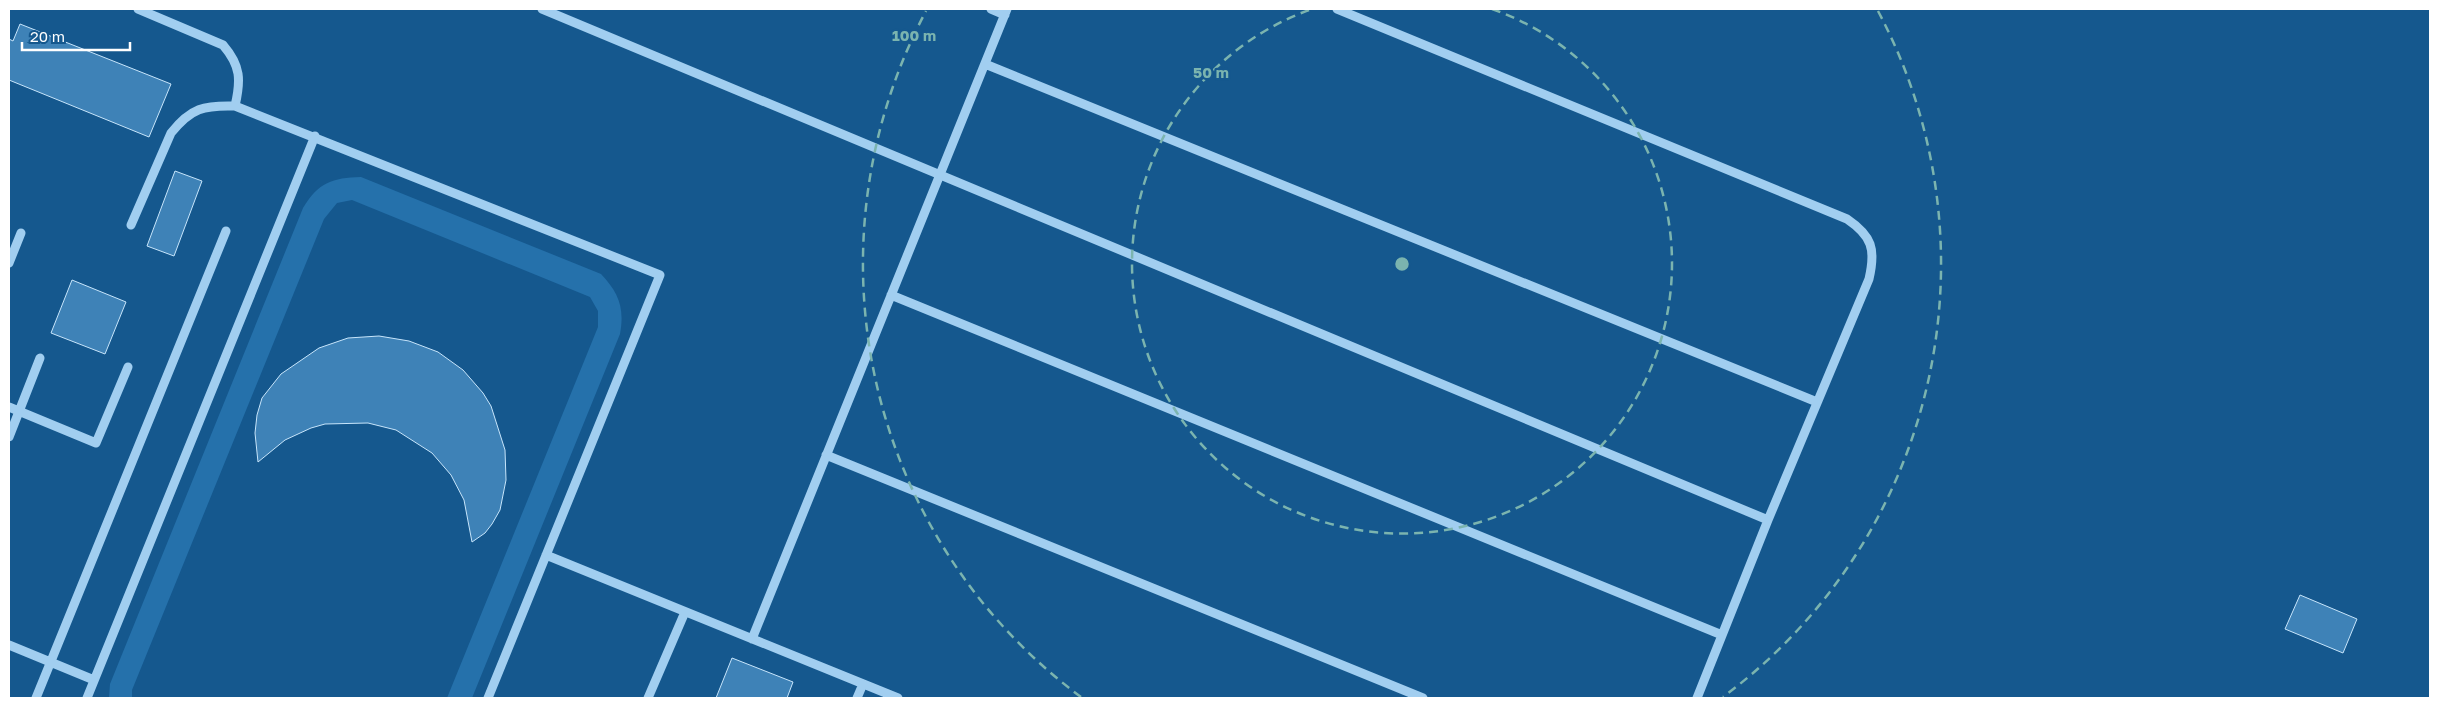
<svg xmlns="http://www.w3.org/2000/svg" width="2439" height="707" font-family="'Golos Text',sans-serif">
	<rect width="100%" height="100%" fill="#15588e"/>
	<path fill="#2571ab" d="M361,177L601,274C618,292 625,307 620,334L472,698H447L598,327V311L590,297L352,200L337,203L324,219L132,690V698H109L110,684L303,208C319,182 332,178 361,177Z"/>
	<path fill="#3e82b7" stroke="#c7e5fb" d="M20,24L171,84L149,137L9,80V39L13,41Z
		M175,171L202,181L174,256L147,246Z
		M72,280L126,302L105,354L51,333Z
		M379,336L409,341L438,352L463,370L483,393L491,406L505,450L506,480L500,510L492,524L485,533L472,542L464,500L451,475L432,453L396,430L368,423L325,424L311,428L285,440L258,462L255,433L257,415L262,398L281,374L319,348L348,338Z
		M2300,595L2357,619L2343,653L2285,629Z
		M732,658L793,682L787,698H716Z"/>
	<g fill="none" stroke-linecap="round" stroke-linejoin="round">
		<path stroke="#a1cef0" stroke-width="9" d="M138,9L223,45C241,66 241,80 235,106L660,275L488,698
			M542,9L1768,520
			M991,9L1005,15
			M1337,9L1847,219C1872,236 1876,249 1869,279L1768,520L1697,698
			M985,64L1817,402
			M131,225L171,133C191,108 204,105 235,106
			M9,263L21,233
			M891,295L1722,635
			M9,407L96,443L128,367
			M9,437L40,358
			M826,455L1423,698
			M546,555L898,698
			M752,639L1007,9
			M9,645L94,680
			M36,698L226,231
			M87,698L315,136
			M648,698L685,612
			M857,698L863,684"/>
	</g>
	<g fill="none" stroke="#7bb4af" stroke-width="2.5" stroke-dasharray="9 6">
		<path d="M1492 9A270 270 0 1 1 1312 9"/>
		<path d="M1081 697A539 539 0 0 1 926 11M1878 11A539 539 0 0 1 1723 697"/>
	</g>
	<circle cx="1402" cy="264" r="8" fill="#7bb4af" stroke="#15588e" stroke-width="2.5"/>
	<g font-size="15" text-anchor="middle" font-weight="bold" fill="#7bb4af" stroke="#15588e" stroke-width="4.5" stroke-linejoin="round" paint-order="stroke">
		<text x="914" y="41">100 m</text>
		<text x="1211" y="78">50 m</text>
	</g>
	<rect width="2439" height="707" fill="none" stroke="#ffffff" stroke-width="20"/>
	<path d="M22 42v8h108v-8" fill="none" stroke="#ffffff" stroke-width="2.5"/>
	<text x="30" y="42" font-size="15" fill="#ffffff" stroke="#15588e" stroke-width="4" paint-order="stroke">20 m</text>
</svg>
